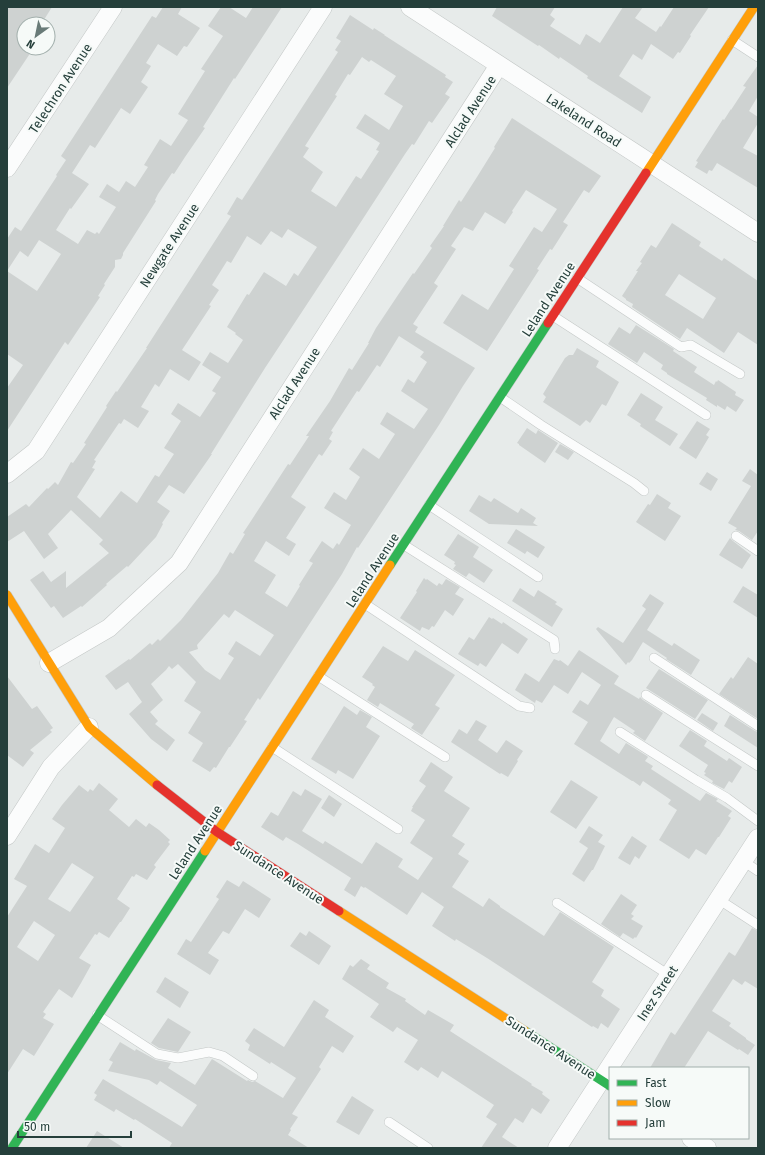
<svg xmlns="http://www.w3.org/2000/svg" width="765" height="1155" font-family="'Fira Sans',sans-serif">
	<rect width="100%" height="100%" fill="#e7ebea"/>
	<path fill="#ced2d1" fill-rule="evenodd" d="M7,7H52L42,23L36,19L33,24H24V38L19,45L31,52L7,88Z
		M163,7H182L178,14L200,28L187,47L184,46L177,56L158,44L146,63L151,66L141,82L148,87L130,114L121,108L95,148L90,145L72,173L89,184L71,209L70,208L56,230L78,244L87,230L95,234L97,232L99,234L116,207L99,197L107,184L119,192L126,181L135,187L148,167L144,165L160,139L171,146L188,120L178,114L205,71L201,69L223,36L208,26L221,7H229L246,18L253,7H282L235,79L234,78L203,127L205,128L185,157L174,174L172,173L158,194L155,200L156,201L123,253V255L121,259L115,260V267L104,284L105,285L98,296L100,297L68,345L65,342L7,431V388L23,365L7,354V239L15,227L21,231L57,176L56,175L66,160L61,156L152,16L156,18ZM39,240L61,254L37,291L7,271L20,251L28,257Z
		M497,7H555L550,15L555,19L550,26L580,45L586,34L600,43L623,7H643L635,18L656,32L660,26L661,27L674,7H709L690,35L691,36L680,53L678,52L673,59L651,44L642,60L633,54L619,76L651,97L642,113L587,78L588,76L560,57L559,59L539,45L538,46L492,16Z
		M350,15L373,30L374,28L385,35H384L446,75L445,77L453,82L445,94L450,97L432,123L429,121L414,145L412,144L405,154L342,251L265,368L211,454H212L189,487L184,494L169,485L157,502L170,511L162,523L163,524L156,537L128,567L127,566L106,584L107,585L82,607L81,606L63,618L54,606L51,608L30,580L43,571L51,582L66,571V588L109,553L99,544L103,540L71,510L48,534L58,548L44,559L24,531L7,542V517L26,504L29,507L47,488L48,489L55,482L58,485L71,462L73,463L86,444L84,443L107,407L106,406L116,391L117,392L147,348H146L231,216L227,214L237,197L242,200L338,52L335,50L341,41L336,38ZM362,57L369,62L371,60L396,76L384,94L403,106L389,130L365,114L356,128L380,143L376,150L379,151L361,179L356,176L336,207L311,191L323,172L303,157L309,148L305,146L337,96L335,95L348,74L350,75ZM288,229L317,247L298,276L294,273L286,286L264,272L249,295L247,294L227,327L236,333L235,334L243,340L228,363L210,352L202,365L221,377L212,391L216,393L200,417L178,403L171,414L181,421L164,448L174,454L159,477L155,475L137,503L121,491L100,518L77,497L95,469L92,468L96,461L94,460L119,423L121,424L124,419L138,428L149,411L141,407L155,384L159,387L170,369L189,381L201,362L182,350L211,306L209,305L219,290L212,285L227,261L231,263L247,236L261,245L271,231L282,238Z
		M758,65V96L749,111L758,117V123L743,148L758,156V188L717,163L712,171L709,170L707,174L695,167L698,162L696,161L723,119L724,120L731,109V110L746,87L743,86Z
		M512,118L601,176L589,193L584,190L582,193L563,222L568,225L552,250L550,249L537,269L539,270L487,351L443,323L462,294L488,310L514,269L509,266L534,227L542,232L557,209L526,190L512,211L513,212L505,224L485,212L473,231L464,227L451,246L456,249L434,283L438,286L413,324L418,327L415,332L475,368L463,386L439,425L358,548L357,547L342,574L260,700L258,698L244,720L247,721L230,747H229L216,768L214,767L210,772L192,761L203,743L188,733L201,712L184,701L196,682L178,664L172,669L169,666L166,670L151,684L163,700L150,712L158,721L155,724L175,740L167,751L151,739L129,714L142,702L128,682L116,690L105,676L129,659L130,660L150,643L152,645L158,639L160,641L181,620L218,573L230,552L233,554L245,534L243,533L249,524L288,464L290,465L309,436H306L330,401L349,368L352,370L369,343H368L376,328L398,295L413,273L414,274L432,248L430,246L444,226H443L459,200L461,202L477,177L495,148L494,147ZM399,336L424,352L420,357L427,362L414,383L408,379L401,391L428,409L414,429L387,412L380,424L395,434L379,459L363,448L349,469L360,477L346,500L334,492L324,508L351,525L339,545L337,543L333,549L322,541L309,561L313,563L299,585L300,586L287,607L265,593L276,575L254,561L266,541L289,556L296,544L286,538L306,507L291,497L319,454L322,456L332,441L329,439L333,432L331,431L357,391L359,392L377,365L380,367ZM235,610L274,635L260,656L236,641L228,654L234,658L220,680L205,670L189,652L198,649L197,645L224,614L229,618Z
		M672,223L701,242L699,246L722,261L724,258L758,281V345L738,332L724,353L687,328L680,339L632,307L633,304L626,300V299L622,296L638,271H636L642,263L640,262L651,245L656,248ZM679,274L716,298L703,319L665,295Z
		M636,325L674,349L673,351L697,367L694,372L714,385L716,381L717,382L718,380L736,392L735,395L744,400L736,412L727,406L725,410L717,405V407L706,400L707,398L667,374V373L661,369L663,365L644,352L637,363L608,344L619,327L630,334Z
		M577,348L599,361L596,367L619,382L606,406L602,404L590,423L586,420L580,426L543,402L546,397L543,394L557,371L565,358L569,355H573Z
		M641,393L663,407L655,420L678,434L670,446L640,426L641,424L627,415Z
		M697,421L710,429L706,435L709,437L696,459L679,448Z
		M527,428L536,434L538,430L558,443L545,463L519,445V444L517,443Z
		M560,444L574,452L568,460L555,452Z
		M750,469L758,475V531L752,540L739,531L735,530L737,528L728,523L751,486L742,481Z
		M707,472L718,479L711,491L699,484Z
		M657,494L671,503L668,508L681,516L665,541L636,522L648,504L650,505Z
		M479,495L491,502L494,498L518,513L521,508L536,518L533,523L538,526L489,524L469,511Z
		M516,529L545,547L538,558L527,551L525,554L507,543Z
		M458,534L479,547L473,557L493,570L484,583L469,573L466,577L453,569L456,565L454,564L455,562L444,555Z
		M730,538L733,541L751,555L742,569L719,555Z
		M424,578L426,580L427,579L437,586L439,583L442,585L446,579L460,587L455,594L464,599L453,616L445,610L434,627L432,626L429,630L422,627L420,631L400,618L417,592L416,591Z
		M743,586L758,595V618L733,602Z
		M520,588L534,597L538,590L557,602L555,604L563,609L552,627L512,601Z
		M650,594L664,603L647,630L672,646L674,643L700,660L691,675L666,659L667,658L643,642L632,660L629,663L628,662L626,665L596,629L598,627L623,643L646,609L642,606Z
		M489,617L492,619L493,618L502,624L503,622L528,639L518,654L502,643L486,667L480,663L478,666L458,654L469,637L474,640Z
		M383,646L408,661L415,650L455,675L435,705L440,708L422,735L411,728L414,724L380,703L378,707L367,700L375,687L372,685L373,684L362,677Z
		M579,650L619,676L614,684L639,699L640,697L643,700L663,713L645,741L633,733L635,731L614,717L600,741L619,754L626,743L647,756L648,757L645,761L653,766L651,769L700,801L706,793L718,799L716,801L732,811L728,816L731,818L719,837H718L706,855L696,849L689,859L659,840L677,810L668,804L671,800L643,781L640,786L633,781H632L574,744L588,722L572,712L580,700L588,705L601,685L582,672L568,694L554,685L542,703L536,700L535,703L515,690L525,673L539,682L554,659L559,661L560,660L568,666Z
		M748,657L758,664V719L719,694L731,677L733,679Z
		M659,669L708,700L695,719L646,688Z
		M7,676L32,709L37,706L53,728L50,730L52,732L30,750L34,753L23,767L7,755Z
		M344,706L357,715L360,710L372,717L366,727L380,736L353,779L338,770L336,774L311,759Z
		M702,713L718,723L713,731L697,720Z
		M730,715L755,731L758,732V748L724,726Z
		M476,720L487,726L478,740L497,753L506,740L523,751L517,760L518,761L508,777L501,773L500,774L451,742L459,729L467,734Z
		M690,730L707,741L704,746L727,761L729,758L742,767L732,783L729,781L724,789L712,783L713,781L704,775L706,773L704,772L708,765L679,746Z
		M431,762L453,777L444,791L470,808L452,836L465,844L458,854L469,861L452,887L483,907L489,898L500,906V907L544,936L560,912L614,947L592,982L604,990L601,996L620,1009L608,1028L601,1023L598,1029L593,1026L592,1027L487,958L456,939L455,941L432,926L444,907L422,892L407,915L365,887L364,888L361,886L355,897L344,890L351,878L298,844L286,837L283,841L261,827L271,812L278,816L293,791L301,796L305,789L322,799L302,831L323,844L325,841L362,864L376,842L403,859L398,867L418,880L433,858L410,843L425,820L411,811L413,807H412L426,786L419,781Z
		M571,780L598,797L576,829L550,812Z
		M99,783L118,799L109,810L129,827L136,819L146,827L149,823L159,830L170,840L168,842L170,844L154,865L156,867L147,880L136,874L134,877L132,876L117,899L130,908L121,922H120L109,938L99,932L97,935L95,934L79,958L91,965L81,983L72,998L59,989L43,1012L46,1014L43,1018L54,1024L34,1056L23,1049L7,1074V917L27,886L14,879L35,844L49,853L65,828L52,819L62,805L79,785L88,792L90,789L93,791ZM72,863L94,877L70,912L48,899ZM34,921L55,935L38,961L17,947Z
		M329,795L342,804L334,817L321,808Z
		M589,826L603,835L598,842L605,846L593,870H592L584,882L572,874L588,848L579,842Z
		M632,836L647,846L639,859L635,856L630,865L618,858Z
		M227,880L239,887L243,881L271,899L259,918L245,909L229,934L223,931L208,953L219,960L210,975L177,954L186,939L191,942L219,899L216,897Z
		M621,894L637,905L631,914L634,916L631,919L643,926L636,938L635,937L633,939L623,933L620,937L601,924Z
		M752,928L758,931V989L745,981L742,985L733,979L712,1011L731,1023L729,1026L746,1038V1039L755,1045L748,1055L739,1049L738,1050L708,1031L684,1068H650L671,1032L675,1035L729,952L735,956Z
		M309,931L331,946L319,965L290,946L300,932L306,936Z
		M361,959L370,965L367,969L389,983L386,988L406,999L405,1001L425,1015L428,1010L454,1025L450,1031L532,1084L531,1085L543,1092L542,1094L550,1100L541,1114L532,1108L523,1123L515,1118L502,1137L519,1148H481L497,1124L486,1117L494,1105L442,1071L438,1078L421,1067L418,1071L404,1062L418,1040L397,1027L393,1032L370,1017L379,1004L342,979L350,965L353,967Z
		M165,977L189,992L180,1008L156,992Z
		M314,1000L329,1010L325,1017L354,1036L343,1053L332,1046L319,1067L321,1069L292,1114L298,1117L290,1129L291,1130L288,1135L309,1148H169L172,1143L135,1119L134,1120L116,1109L114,1112L94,1100L97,1095L94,1093L103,1079L182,1127L197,1105L160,1081L157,1085L149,1080L108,1071L113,1062L109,1060L120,1042L135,1051L136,1049L156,1060L171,1063L168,1068L195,1085L212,1059L247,1081L248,1080L252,1082L255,1081L283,1098L296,1078L271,1062L270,1064L248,1050L250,1045L245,1041L254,1028L284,1047Z
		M168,1018L191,1032L178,1052L159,1048L151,1043Z
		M352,1096L374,1110L359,1135L336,1122Z
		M97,1131L124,1148H86Z"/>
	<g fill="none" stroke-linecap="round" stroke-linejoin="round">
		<defs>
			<path id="lane" d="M732,40L758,57
				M577,278L681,347L691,345L740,374
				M553,316L706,415
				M500,397L541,425L634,483L644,491
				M429,505L538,577
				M736,536L758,551
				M404,545L554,640L555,649
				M365,604L519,706L530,708
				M654,658L758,726
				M318,676L445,757
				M646,695L758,766
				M620,732L696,780L727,798L758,821
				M272,747L398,829
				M743,861L758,871
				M718,899L758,925
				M557,903L669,975
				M97,1015L157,1054L178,1058L209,1052L223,1056L253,1076
				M389,1122L428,1148"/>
			<path id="street" d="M410,7L758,233
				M7,168L113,7
				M7,474L36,451L323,7
				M49,663L109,628L179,563L499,65
				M7,836L51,767L89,727
				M691,1138L707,1148
				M557,1148L758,838"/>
			<path id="fast" d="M390,565L548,323
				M525,1031L610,1086
				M12,1148L205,851"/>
			<path id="slow" d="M646,173L754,7
				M7,595L89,727L157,785
				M205,851L390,565
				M339,911L525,1031"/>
			<path id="jam" d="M548,323L646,173
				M157,785L217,832L339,911"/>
		</defs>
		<use href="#lane" stroke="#c4c8c7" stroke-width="10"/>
		<use href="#street" stroke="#c4c8c7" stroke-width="19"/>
		<use href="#fast" stroke="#c3c9c7" stroke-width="10"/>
		<use href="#slow" stroke="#c3c9c7" stroke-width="10"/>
		<use href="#jam" stroke="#c3c9c7" stroke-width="10"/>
		<use href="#lane" stroke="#fbfcfc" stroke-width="9"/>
		<use href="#street" stroke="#fbfcfc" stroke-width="18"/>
		<use href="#fast" stroke="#30b455" stroke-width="9"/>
		<use href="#slow" stroke="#ff9f0a" stroke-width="9"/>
		<use href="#jam" stroke="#e5322d" stroke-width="9"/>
	</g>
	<g text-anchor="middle" stroke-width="4" stroke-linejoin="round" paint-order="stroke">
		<g font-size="13" fill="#253f3b" stroke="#f6faf8">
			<text transform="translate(60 88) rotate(-57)" y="5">Telechron Avenue</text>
			<text transform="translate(470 111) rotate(-57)" y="5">Alclad Avenue</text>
			<text transform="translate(584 120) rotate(33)" y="5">Lakeland Road</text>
			<text transform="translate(169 245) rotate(-57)" y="5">Newgate Avenue</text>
			<text transform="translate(548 299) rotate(-57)" y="5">Leland Avenue</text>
			<text transform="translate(294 383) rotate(-57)" y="5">Alclad Avenue</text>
			<text transform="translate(372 570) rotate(-57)" y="5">Leland Avenue</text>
			<text transform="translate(195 842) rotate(-57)" y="5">Leland Avenue</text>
			<text transform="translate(279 872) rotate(33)" y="5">Sundance Avenue</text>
			<text transform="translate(657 993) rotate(-57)" y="5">Inez Street</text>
			<text transform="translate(551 1047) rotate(33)" y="5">Sundance Avenue</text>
		</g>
	</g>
	<rect width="765" height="1155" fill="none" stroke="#253f3b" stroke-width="16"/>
	<rect x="609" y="1067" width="140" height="72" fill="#f6faf8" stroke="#a2afac"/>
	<rect x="617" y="1080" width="20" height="6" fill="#30b455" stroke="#a2afac"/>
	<text x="645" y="1087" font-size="12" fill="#253f3b">Fast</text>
	<rect x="617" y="1100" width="20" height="6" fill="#ff9f0a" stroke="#a2afac"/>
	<text x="645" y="1107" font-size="12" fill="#253f3b">Slow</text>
	<rect x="617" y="1120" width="20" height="6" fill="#e5322d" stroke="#a2afac"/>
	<text x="645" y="1127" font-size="12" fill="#253f3b">Jam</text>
	<g transform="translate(36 36) rotate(213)"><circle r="19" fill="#f6faf8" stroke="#a2afac"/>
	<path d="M0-3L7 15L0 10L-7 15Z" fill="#697b78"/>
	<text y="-6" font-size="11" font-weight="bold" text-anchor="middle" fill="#253f3b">N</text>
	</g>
	<path d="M18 1131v6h113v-6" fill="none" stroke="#253f3b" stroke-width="2"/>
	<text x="24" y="1131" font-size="12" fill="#253f3b" stroke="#f6faf8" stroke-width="3" paint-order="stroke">50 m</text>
</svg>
